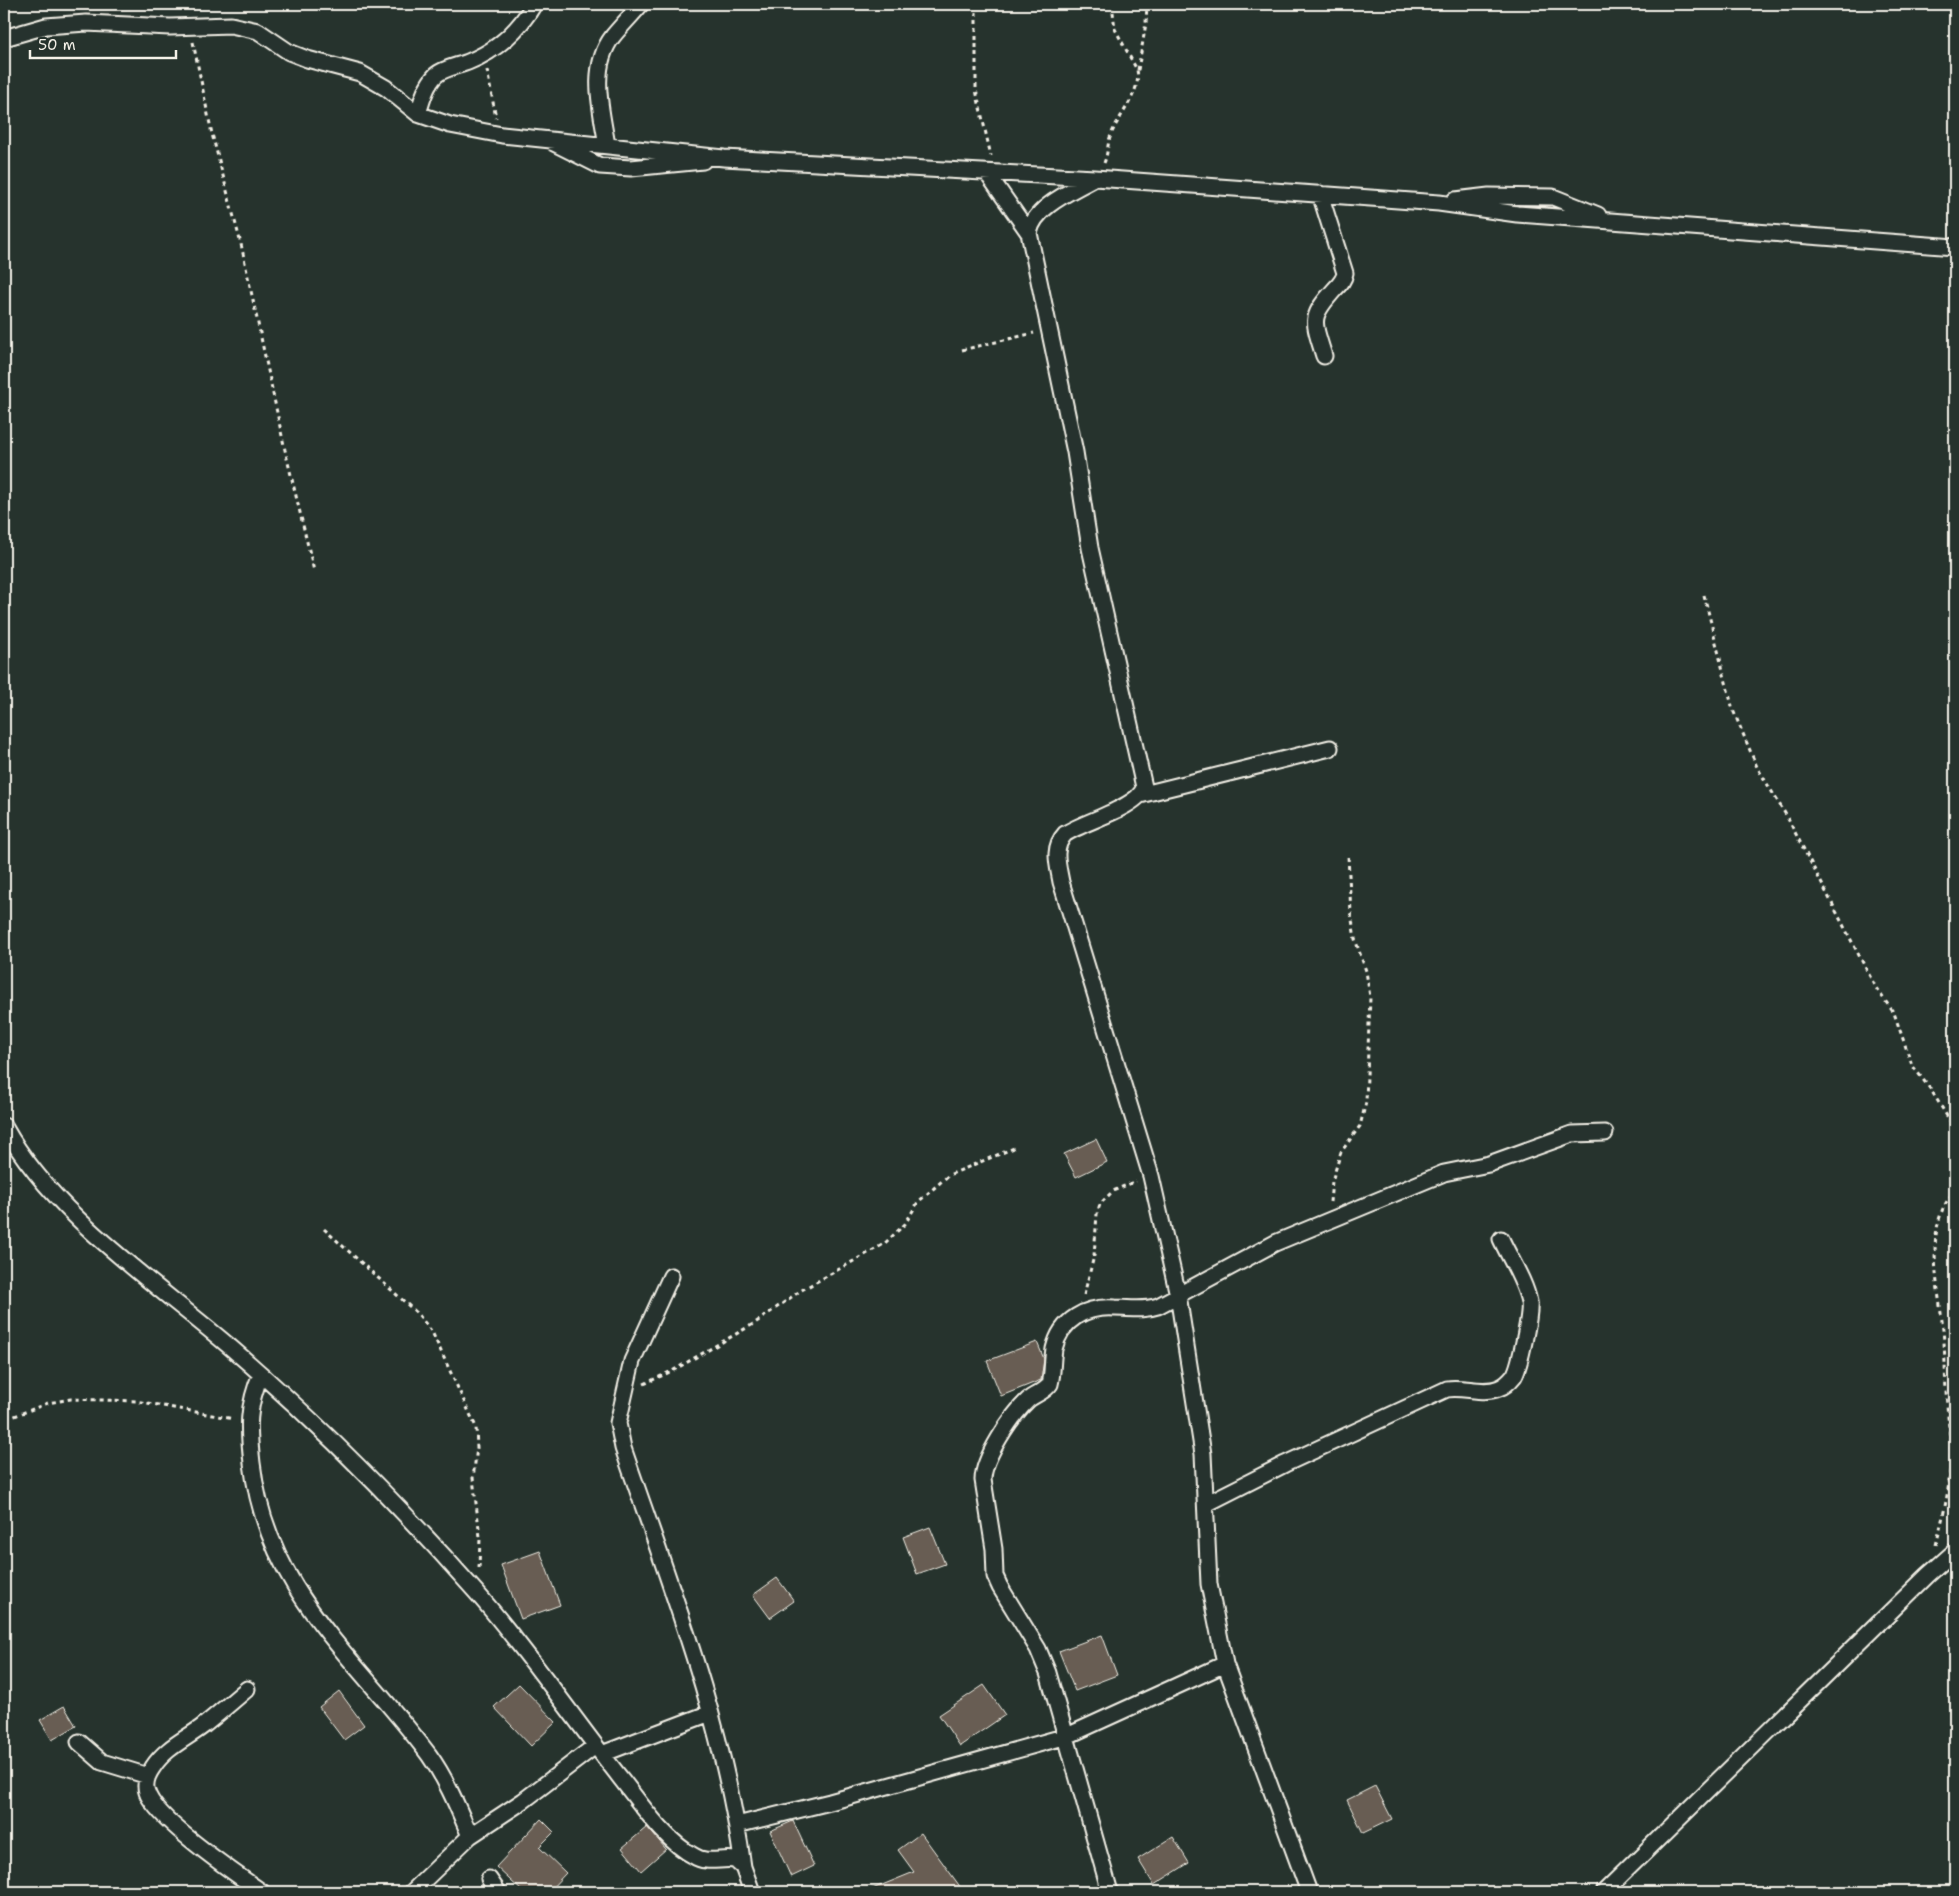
<svg xmlns="http://www.w3.org/2000/svg" width="1959" height="1896" font-family="'Shantell Sans',sans-serif">
	<rect width="100%" height="100%" fill="#26332d"/>
	<filter id="ink" filterUnits="userSpaceOnUse"><feTurbulence type="fractalNoise" baseFrequency=".02" numOctaves="2"/><feDisplacementMap in="SourceGraphic" scale="10" xChannelSelector="R" yChannelSelector="G"/><feConvolveMatrix kernelMatrix="1 2 1 2 8 2 1 2 1" color-interpolation-filters="sRGB"/></filter>
	<g filter="url(#ink)">
		<path fill="#675d52" stroke="#f4f1e8" d="M1096,1139L1107,1162L1076,1177L1064,1154Z
			M1037,1342L1044,1359L1041,1380L1001,1396L987,1361Z
			M930,1527L945,1564L917,1574L903,1537Z
			M540,1551L560,1605L521,1619L501,1565Z
			M777,1578L794,1601L770,1618L753,1595Z
			M1102,1635L1117,1675L1075,1691L1059,1651Z
			M519,1684L556,1722L531,1746L494,1707Z
			M984,1685L1005,1715L960,1746L939,1715Z
			M339,1691L364,1725L344,1740L319,1707Z
			M64,1706L76,1726L52,1740L40,1720Z
			M1375,1786L1392,1819L1363,1833L1347,1800Z
			M541,1819L554,1832L539,1847L566,1873L548,1892H523L496,1867Z
			M793,1821L814,1866L791,1877L770,1831Z
			M647,1827L666,1849L641,1871L622,1848Z
			M921,1833L964,1892H865L914,1872L898,1850Z
			M1173,1837L1189,1863L1154,1885L1138,1859Z"/>
		<g fill="none" stroke-linecap="round" stroke-linejoin="round">
			<defs>
				<path id="street" d="M4,38L46,26L86,23L170,27L231,25L258,31L289,52L307,59L360,73L386,88L418,114L450,125L502,135L724,158L1095,178L1439,203L1517,214L1955,247
					M418,114C422,100 426,85 436,75C444,68 458,66 468,62C496,51 519,30 534,4
					M554,143L600,166L631,168L703,161
					M607,145C601,109 589,67 613,36C622,25 632,15 641,4
					M987,173L1029,233
					M1095,178C1073,191 1034,206 1029,233L1075,452L1090,548L1144,787C1140,807 1082,822 1065,834C1052,848 1058,865 1061,882L1151,1176L1178,1295L1203,1454L1209,1584L1225,1664L1309,1892
					M1320,194L1345,273C1344,280 1340,284 1335,289C1309,318 1313,320 1324,356
					M1455,200L1489,196L1553,197L1598,215
					M1140,795L1330,748
					M4,1126C53,1215 153,1281 229,1346C315,1420 401,1507 476,1592C528,1651 573,1718 622,1780C641,1804 666,1842 694,1856C706,1864 721,1858 735,1860L743,1867L752,1892
					M671,1276L632,1361L618,1423L623,1448C670,1585 724,1723 743,1867
					M261,1374C247,1406 248,1429 252,1463C267,1593 357,1658 429,1755C447,1780 458,1808 470,1836
					M1206,1504L1285,1464L1447,1389C1464,1386 1483,1395 1499,1388C1505,1386 1510,1381 1514,1376C1520,1366 1531,1313 1529,1302C1525,1281 1510,1259 1501,1239
					M247,1689C233,1701 218,1714 203,1726C186,1739 165,1748 153,1767C148,1774 144,1784 147,1792C155,1819 237,1875 262,1892
					M79,1742L102,1762L148,1776
					M602,1754L710,1713
					M737,1825L830,1802L1067,1736L1225,1664
					M489,1879L498,1892
					M412,1892L470,1836L523,1801L595,1746
					M1110,1892L1048,1673L1038,1649L1000,1587L995,1576L994,1549L983,1480C983,1458 1012,1415 1028,1400C1035,1394 1045,1392 1050,1384C1053,1373 1052,1361 1054,1349C1061,1319 1086,1306 1115,1308C1130,1308 1143,1311 1158,1306L1275,1243L1444,1173L1489,1164L1572,1134L1605,1133
					M1604,1892L1928,1575L1955,1551"/>
			</defs>
			<use href="#street" stroke="#f4f1e8" stroke-width="19"/>
			<path stroke="#f4f1e8" stroke-width="3" stroke-dasharray="4 4" stroke-linecap="butt" d="M976,4V90L991,156
				M193,42L212,134L241,244L285,450L314,571
				M487,70L496,118
				M1138,70L1146,23L1147,4
				M1104,163C1108,154 1107,144 1111,135C1118,116 1142,92 1137,70L1115,29L1112,4
				M962,350L1034,333
				M1704,595L1733,710L1757,767L1786,815L1876,988L1894,1013L1912,1065L1931,1090L1955,1129
				M1330,1202L1332,1181L1341,1152L1360,1126L1366,1102L1370,997L1366,971L1355,939L1351,913L1348,856
				M324,1229L418,1314L432,1332L476,1427L477,1448L473,1478L480,1537L479,1570
				M1084,1295L1094,1256L1097,1214L1100,1204L1113,1191L1136,1181
				M644,1384L672,1371L755,1323L800,1291L884,1244L905,1224L918,1202L949,1175L1014,1148
				M7,1419L48,1403L71,1399L136,1401L234,1419
				M1936,1545C1944,1514 1951,1483 1951,1451C1950,1431 1947,1411 1946,1391C1945,1371 1945,1350 1943,1330C1939,1288 1922,1225 1955,1191"/>
			<use href="#street" stroke="#26332d" stroke-width="15"/>
		</g>
	</g>
	<rect width="1959" height="1896" fill="none" stroke="#26332d" stroke-width="20"/>
	<rect x="10" y="10" width="1939" height="1876" fill="none" stroke="#f4f1e8" stroke-width="2" filter="url(#ink)"/>
	<path d="M30 50v8h146v-8" fill="none" stroke="#f4f1e8" stroke-width="2.5"/>
	<text x="38" y="50" font-size="15" fill="#f4f1e8" stroke="#26332d" stroke-width="4" paint-order="stroke">50 m</text>
</svg>
